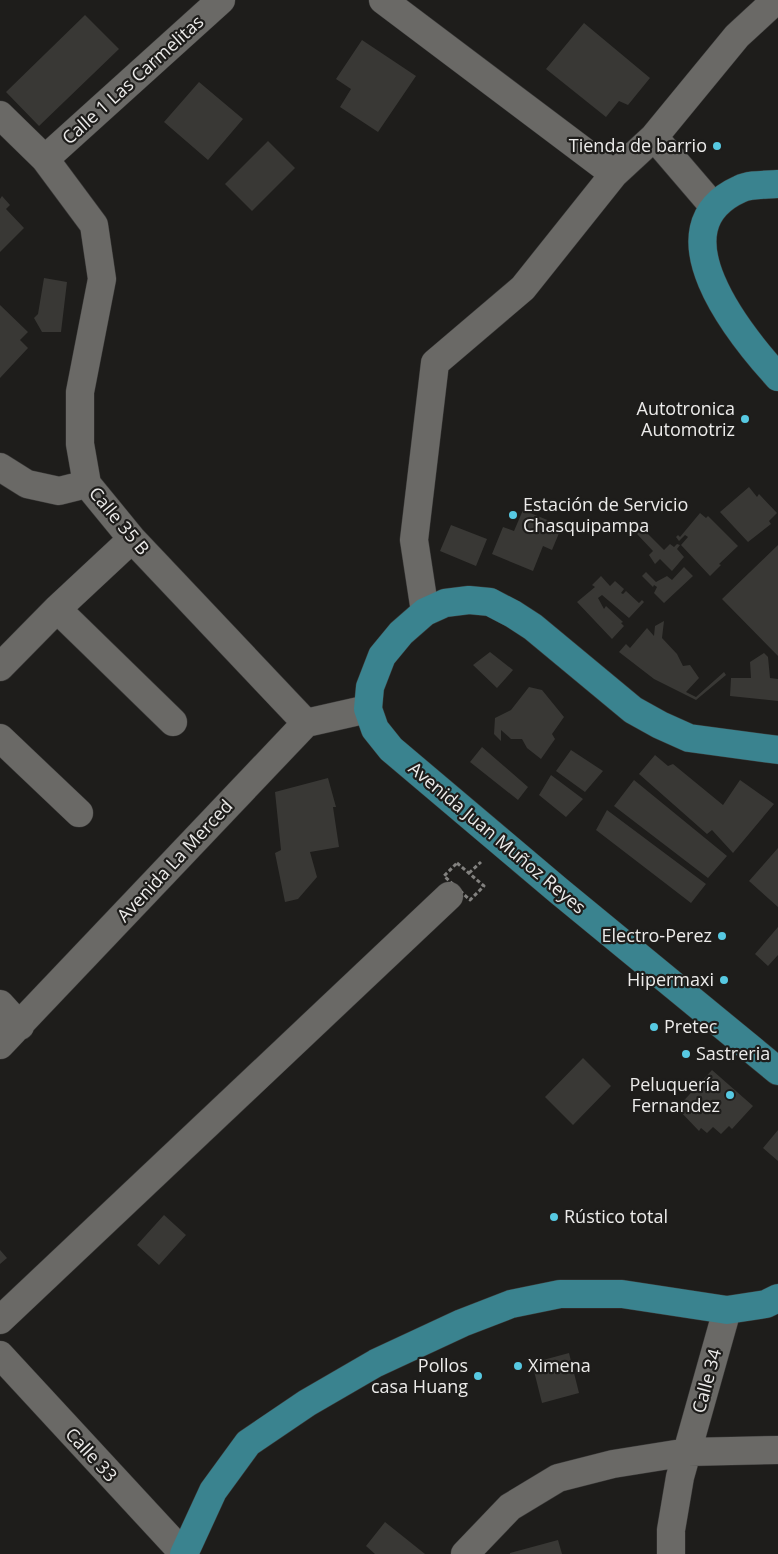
<svg xmlns="http://www.w3.org/2000/svg" width="778" height="1554" font-family="'Open Sans',sans-serif">
	<rect width="100%" height="100%" fill="#1e1d1b"/>
	<path fill="#393835" d="M85,15L119,49L39,126L6,92Z
		M584,23L650,78L628,105L619,101L606,117L546,69Z
		M362,40L416,76L378,132L340,107L351,89L336,79Z
		M199,82L243,119L208,160L164,122Z
		M268,141L295,168L252,211L225,184Z
		M2,196L10,205L6,209L24,228L0,252V199Z
		M44,278L67,282L61,332H42L34,318L38,314Z
		M0,305L28,332L20,340L28,348L0,378Z
		M749,487L757,497L759,494L777,513L769,521L771,524L748,542L720,512Z
		M523,510L562,526L552,550L543,546L533,571L492,554L503,527L514,531Z
		M700,513L706,518L708,516L738,546L719,564L721,565L710,576L681,545L688,537L685,535L679,541L676,537L678,535L680,537Z
		M451,525L487,539L476,566L440,551Z
		M642,528L664,550L670,544L674,547L677,544L680,545L677,549L684,557L672,571L660,559L655,564L649,555L653,551L637,534Z
		M778,545V656L722,599Z
		M684,567L693,576L664,603L654,593L657,587L654,585L653,587L642,576L646,572L656,582L667,576L672,580Z
		M601,576L610,586L615,581L624,589L621,593L623,594L626,591L639,603L642,600L644,602L629,618L602,595L598,598L604,609L606,606L623,622L621,623L624,626L612,639L577,602L595,587L592,585Z
		M664,621L662,638L677,654L683,666L690,665L699,678L686,692L696,697L724,672L726,675L696,700L654,679L619,652L626,644L630,648L647,628L654,636L655,626Z
		M490,652L513,670L497,688L473,665Z
		M764,653L768,657L770,678L778,679V701L730,696L731,678H751L750,662Z
		M529,687L542,690L564,717L552,734L555,739L541,759L527,748L522,739H511L501,730V741L494,734L495,718L511,710Z
		M482,747L528,787L518,800L470,762Z
		M571,750L603,771L585,792L556,771Z
		M655,755L668,766L673,764L723,805L740,780L774,804L733,853L712,830L707,834L639,774Z
		M551,775L583,799L566,817L539,795Z
		M328,778L336,807H333L339,847L310,852L317,877L298,899L285,902L275,853L281,850L275,792Z
		M634,780L727,856L708,878L614,806Z
		M607,810L706,884L691,903L596,830Z
		M778,848V907L749,881Z
		M778,927V955L768,966L755,954Z
		M583,1058L611,1086L573,1125L545,1097Z
		M712,1070L753,1106L732,1129L729,1126L721,1134L713,1127L707,1133L701,1128L699,1131L677,1108Z
		M778,1130V1161L763,1148Z
		M164,1215L186,1235L159,1265L137,1245Z
		M0,1250L7,1258L0,1264Z
		M569,1353L579,1393L542,1403L532,1363Z
		M385,1522L425,1554H375L366,1546Z
		M558,1540L562,1554H510V1553Z"/>
	<g fill="none" stroke-linecap="round" stroke-linejoin="round">
		<defs>
			<path id="minor" d="M383,0L614,174
				M0,115L45,159L94,225L102,279L80,392V444L87,484L132,539L306,723
				M654,137L714,207
				M45,159L221,0
				M0,467L27,484L59,491L87,484
				M57,609L173,722
				M425,612L414,540L435,363L523,288L614,174L654,137L737,36L776,0
				M0,667L57,609L132,539
				M0,738L79,813
				M0,1004L20,1026
				M0,1045L306,723L368,709
				M0,1320L449,896
				M0,1355L184,1554
				M465,1554L510,1507L558,1478L613,1464L688,1452L778,1450
				M671,1554V1530L680,1477L727,1310"/>
			<path id="major" d="M778,184C767,185 750,184 740,189C653,228 739,334 778,377
				M778,750L689,738L660,725L633,710L533,627L513,614L490,602L469,600L445,603L425,612L401,633L382,656L370,687L368,709L375,729L391,749L559,891L778,1071
				M184,1554L213,1491L248,1443L307,1403L376,1363L462,1323L511,1304L560,1294H622L727,1310L766,1304L778,1298"/>
		</defs>
		<use href="#minor" stroke="#3a3938" stroke-width="29"/>
		<use href="#major" stroke="#3a3938" stroke-width="29"/>
		<path stroke="#82817f" stroke-width="3" stroke-dasharray="4 2.5" stroke-linecap="butt" d="M457,863L484,886L470,900L444,876Z
			M469,873L481,862"/>
		<use href="#minor" stroke="#6a6966" stroke-width="28"/>
		<use href="#major" stroke="#3a838f" stroke-width="28"/>
	</g>
	<g fill="#57c9e2" stroke="#1e1d1b" stroke-width="2">
		<circle cx="717" cy="146" r="5"/>
		<circle cx="745" cy="419" r="5"/>
		<circle cx="513" cy="515" r="5"/>
		<circle cx="722" cy="936" r="5"/>
		<circle cx="724" cy="980" r="5"/>
		<circle cx="654" cy="1027" r="5"/>
		<circle cx="686" cy="1054" r="5"/>
		<circle cx="730" cy="1095" r="5"/>
		<circle cx="554" cy="1217" r="5"/>
		<circle cx="518" cy="1366" r="5"/>
		<circle cx="478" cy="1376" r="5"/>
	</g>
	<g text-anchor="middle" stroke-width="4.5" stroke-linejoin="round" paint-order="stroke">
		<g font-size="18" fill="#ecebea" stroke="#1e1d1b">
			<text transform="translate(133 80) rotate(-42)" y="6">Calle 1 Las Carmelitas</text>
			<text transform="translate(119 521) rotate(50)" y="6">Calle 35 B</text>
			<text transform="translate(497 838) rotate(40)" y="6">Avenida Juan Muñoz Reyes</text>
			<text transform="translate(175 861) rotate(-47)" y="6">Avenida La Merced</text>
			<text transform="translate(707 1381) rotate(-75)" y="6">Calle 34</text>
			<text transform="translate(91 1455) rotate(47)" y="6">Calle 33</text>
		</g>
		<g font-size="18" fill="#ecebea" stroke="#1e1d1b" text-anchor="end">
			<text x="707" y="152">Tienda de barrio</text>
			<text x="735" y="415">Autotronica<tspan x="735" dy="21">Automotriz</tspan></text>
			<text x="523" y="511" text-anchor="start">Estación de Servicio<tspan x="523" dy="21">Chasquipampa</tspan></text>
			<text x="712" y="942">Electro-Perez</text>
			<text x="714" y="986">Hipermaxi</text>
			<text x="664" y="1033" text-anchor="start">Pretec</text>
			<text x="696" y="1060" text-anchor="start">Sastreria</text>
			<text x="720" y="1091">Peluquería<tspan x="720" dy="21">Fernandez</tspan></text>
			<text x="564" y="1223" text-anchor="start">Rústico total</text>
			<text x="468" y="1372">Pollos<tspan x="468" dy="21">casa Huang</tspan></text>
			<text x="528" y="1372" text-anchor="start">Ximena</text>
		</g>
	</g>
</svg>
